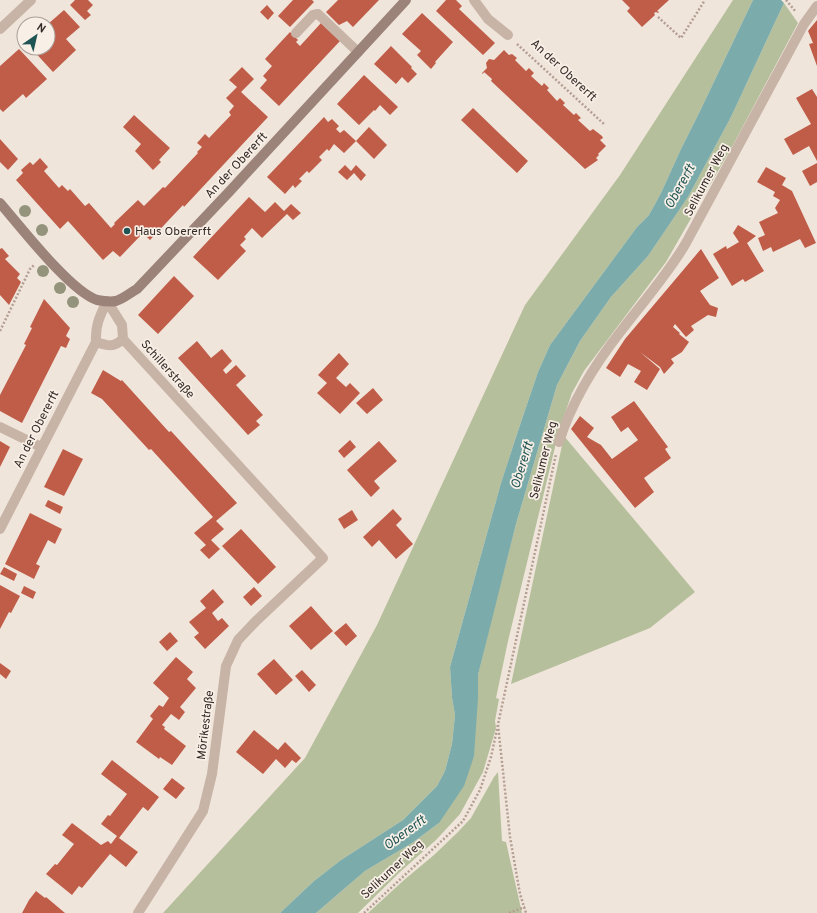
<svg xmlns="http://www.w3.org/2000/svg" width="817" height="913" font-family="Overpass,sans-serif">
	<rect width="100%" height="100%" fill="#f0e5db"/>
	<path fill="#b5bf9b" d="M733,0H753L701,109L681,149L661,193L649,215L637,227L550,345L538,372L518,431L501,483L450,667L452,698L455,715L452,744L445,771L437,786L403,820L341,860L314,881L280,913H163L305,758L377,625L525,305L620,175Z
		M784,3L798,23L733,145L666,262L584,371L572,393L563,419L556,443L508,641L496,698L499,699L495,721L496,728L483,772L460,814L436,840L401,871L358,913H316L365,871L412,843L439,823L478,698V675L491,621L516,524L557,385L580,341L611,297L648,256L688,197L731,117Z
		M564,436L695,592L650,628L511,684Z
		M498,772L502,841L506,842L522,913H368L404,880L434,855L458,832L471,818L494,777Z"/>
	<path fill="#7bacab" d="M753,0H781L784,3L731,117L688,197L648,256L611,297L580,341L557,385L516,524L478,675V698L474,756L464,786L439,823L412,843L365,871L316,913H280L314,881L341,860L403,820L437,786L445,771L452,744L455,715L452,698L450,667L501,483L518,431L538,372L550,345L637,227L649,215L661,193L681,149L701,109Z"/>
	<path fill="#c05d49" d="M75,0H88L93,5L87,11L91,15L85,20L70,5Z
		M293,0H312L314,2L290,27L278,16Z
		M338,0H379L353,27L347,21L339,25L326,12Z
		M446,0H456L462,6L459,9L495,43L483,55L436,11Z
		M622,0H669L657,11L659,12L658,13L656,12L654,13L655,15L642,27L627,11L630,8Z
		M267,5L274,13L268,20L260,12Z
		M64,10L80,27L66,39L76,50L53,72L31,48H48V24Z
		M422,13L453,42L435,62L436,63L431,69L417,55L421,51L402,34Z
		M817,20V66L809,44L813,43L808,31Z
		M321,23L340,41L279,106L260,88L267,80L263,76L272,66L265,59L290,32L298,40L296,42L300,46Z
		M391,46L412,67L411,68L417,74L408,83L402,77L396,84L374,64Z
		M19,49L47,79L26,98L23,94L3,112L0,109V66Z
		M504,50L509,55L512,54L517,58L515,60L526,71L529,68L534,73L531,76L542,86L544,83L549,88L547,90L557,101L560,98L565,103L563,105L574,115L576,113L581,118L578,120L590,131L593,129L602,136L603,138L600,140L606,146L598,154L599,155L596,158L598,160L585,169L491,81L492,79L484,72L483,74L482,73L487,68L486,63L489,59L494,60Z
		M242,67L254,79L241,92L268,117L184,207L183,205L150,240L143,233L120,257L113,251L103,260L68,221L60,229L16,180L23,173L21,170L30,162L33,165L40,158L48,167L44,171L59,188L62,185L68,191L70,189L85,206L89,203L111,228L115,224L114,223L138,200L144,206L163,187L165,188L198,153L197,152L202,147L197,143L205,134L209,138L231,115L229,112L234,106L226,98L237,87L229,80Z
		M364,75L398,107L390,115L380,105L375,111L374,110L359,125L337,104Z
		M812,89L817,97V161L809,146L793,155L784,139L811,124L796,98Z
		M473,108L528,161L517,173L461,120Z
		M134,115L170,148L159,160L161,162L153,170L135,151L141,144L123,127Z
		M324,117L328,122L332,119L339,126L336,129L340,133L344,130L356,141L344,153L334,144L329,151L327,149L319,157L322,160L309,173L307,171L299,179L302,181L295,188L293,185L285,194L267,177Z
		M369,127L387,145L374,159L356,141Z
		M0,139L18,159L8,170L0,162Z
		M817,163V182L810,186L802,171Z
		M345,165L351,171L356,165L366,175L361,181L354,173L347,180L338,172Z
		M766,167L786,178L782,185L792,191L816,243L805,248L800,239L773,252L771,247L763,251L758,238L765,235L759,222L778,213L775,208L780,200L773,196L775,192L757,182Z
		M249,197L265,212L275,202L284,211L291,204L301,213L293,220L287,214L262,238L252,228L244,237L246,239L240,245L246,251L218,280L193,257Z
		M738,225L756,236L747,243L764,271L745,282L743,279L732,286L713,254L726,246L727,249L739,242L733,233Z
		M2,248L9,256L5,259L20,274L17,278L21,282L9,305L0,295V249Z
		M701,249L719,278L700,291L710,305L718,308L716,317L708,315L691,326L694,330L686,337L675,324L673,327L680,333L679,334L689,342L682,352L671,359L674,363L664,374L660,367L640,352L660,369L647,390L634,382L641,371L628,364L620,377L606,368L625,339Z
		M174,276L194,296L158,334L138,315Z
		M44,299L70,328L66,336L70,339L66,348L61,346L22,423L0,411V395L26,345L24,344L32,328L30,327Z
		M197,341L211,358L222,349L232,361L223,370L226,374L236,365L246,376L236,385L263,415L256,421L260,425L248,435L178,358Z
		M339,353L349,364L336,378L346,387L350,383L360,393L340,414L317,393L327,383L318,375Z
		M103,370L121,381L122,380L169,432L171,431L237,503L216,521L224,529L211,540L220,549L209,559L200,550L206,545L194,533L213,517L151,449L149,450L102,399L91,393Z
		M373,388L383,400L367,414L356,403Z
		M634,401L668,447L665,449L671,458L644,478L654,492L635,508L571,429L580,416L594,428L587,437L601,445L612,459L638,440L628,427L621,432L611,417Z
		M350,440L356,447L344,458L338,451Z
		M0,441L10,447L0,467Z
		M379,441L397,461L374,481L380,488L371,497L347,470Z
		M63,449L83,459L64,496L44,487Z
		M48,500L63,507L60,514L45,506Z
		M393,509L402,519L396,525L413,544L396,559L379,540L372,547L363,537Z
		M352,510L358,520L344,529L338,519Z
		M30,513L62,529L55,544L48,540L36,564L40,566L34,579L5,564Z
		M241,529L276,567L258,584L222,546Z
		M4,567L17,574L14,581L0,574Z
		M0,585L20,596L11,613L9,612L0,629Z
		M24,586L36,592L33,599L21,593Z
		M254,587L262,596L251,606L243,597Z
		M213,589L224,602L212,613L218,621L222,618L229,626L205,649L194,637L199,633L189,622L206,608L200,601Z
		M311,606L333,631L311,650L289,626Z
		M346,623L357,636L346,646L334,633Z
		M170,632L178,641L167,651L159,642Z
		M176,657L193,672L187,679L196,688L180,707L185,712L179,720L171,714L162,725L165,727L164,729L186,746L172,765L160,757L159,759L136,742L153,719L150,716L159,705L163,707L169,698L153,683Z
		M274,659L293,680L276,695L257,674Z
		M0,663L11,671L6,679L0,674Z
		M302,670L316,685L309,692L295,676Z
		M254,730L278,750L285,742L301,758L296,763L292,760L285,768L276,759L263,774L236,752Z
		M112,760L159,797L148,811L143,807L119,838L138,852L126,867L110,854L82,888L79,886L72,895L46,874L55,864L57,865L74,844L62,835L72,823L101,845L108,841L111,844L117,836L101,824L108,815L110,816L127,794L101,774Z
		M172,778L185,788L176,799L163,789Z
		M36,891L45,898L46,897L65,913H22L29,900Z"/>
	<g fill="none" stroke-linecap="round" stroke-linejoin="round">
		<path stroke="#b49e92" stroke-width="2.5" stroke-dasharray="2 2" stroke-linecap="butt" d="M786,0L796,12
			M658,17L681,38L705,0
			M517,44L604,124
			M0,331L30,269L34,265
			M498,725L510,837L520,894L526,913
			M364,913L463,821L480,790L491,757L556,454
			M509,913L525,907"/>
		<path stroke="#c8b4a7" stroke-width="10" d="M474,0L488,19L508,35
			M296,33L313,15L318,14L358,52"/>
		<path stroke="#c8b4a7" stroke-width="10" d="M0,29L31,0
			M107,301L122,325L123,339L323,558L256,621L238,640L226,666L212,774L203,811L138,913
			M96,342C108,346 113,348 123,339
			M0,427L41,447
			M559,442C572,401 595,364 621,331C643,302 668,274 686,243L804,24L817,6
			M0,529L96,342C95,325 100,316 107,301"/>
		<path stroke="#9b8379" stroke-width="10" d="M0,203C20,226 70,291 97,300C102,301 111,302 116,301C123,299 130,293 137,289L229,192L406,0"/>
	</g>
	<g fill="#93947b">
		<circle cx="25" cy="211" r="6"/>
		<circle cx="42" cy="230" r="6"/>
		<circle cx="43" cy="271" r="6"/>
		<circle cx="60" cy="288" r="6"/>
		<circle cx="73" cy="302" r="6"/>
	</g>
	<circle fill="#1f5454" stroke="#f8efe7" stroke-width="1.5" cx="127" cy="231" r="4"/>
	<g text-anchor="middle" stroke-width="3.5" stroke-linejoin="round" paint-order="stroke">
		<g font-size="12" fill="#352b27" stroke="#f8efe7">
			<text transform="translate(564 70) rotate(43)" y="4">An der Obererft</text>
			<text transform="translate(236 165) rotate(-47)" y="4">An der Obererft</text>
			<text transform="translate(706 180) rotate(-62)" y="4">Selikumer Weg</text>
			<text transform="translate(168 369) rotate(48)" y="4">Schillerstraße</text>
			<text transform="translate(36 429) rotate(-63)" y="4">An der Obererft</text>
			<text transform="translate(543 460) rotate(-76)" y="4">Selikumer Weg</text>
			<text transform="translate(205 725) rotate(-83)" y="4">Mörikestraße</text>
			<text transform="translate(392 869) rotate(-43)" y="4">Selikumer Weg</text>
		</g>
		<g font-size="12" fill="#352b27" stroke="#f8efe7" text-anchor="start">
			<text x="135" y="235">Haus Obererft</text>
		</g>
		<g font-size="13" font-style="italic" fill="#1f5454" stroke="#f8efe7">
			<text transform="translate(679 186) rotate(-61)" y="5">Obererft</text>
			<text transform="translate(521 465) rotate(-73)" y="5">Obererft</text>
			<text transform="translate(404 832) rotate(-36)" y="5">Obererft</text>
		</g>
	</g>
	<g transform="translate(36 36) rotate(34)"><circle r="19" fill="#f8efe7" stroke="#aaa19a"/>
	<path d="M0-3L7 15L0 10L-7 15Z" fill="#1f5454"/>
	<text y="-6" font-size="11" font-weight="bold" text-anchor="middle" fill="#352b27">N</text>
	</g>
</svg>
